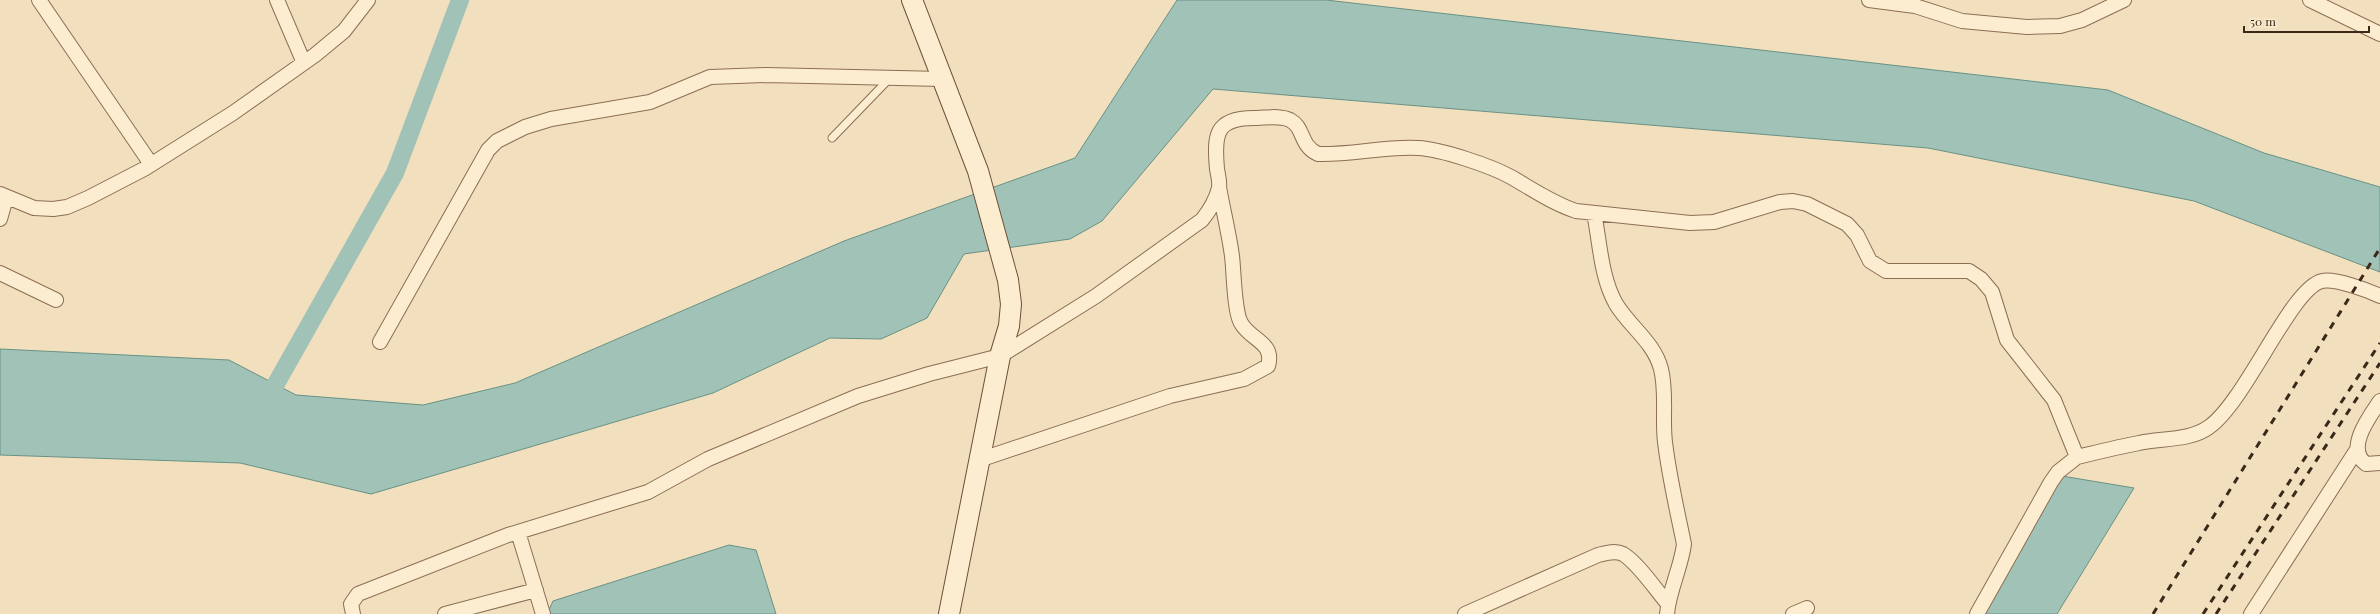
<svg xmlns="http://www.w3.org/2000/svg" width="2380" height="614" font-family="'Playfair Display',serif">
	<rect width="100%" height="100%" fill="#f2dfbd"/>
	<path fill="#a1c3b7" stroke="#689285" d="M1177,0H1326L2108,90L2264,153L2380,187V272L2194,201L1928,148L1213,89L1102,221L1070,239L964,254L927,318L881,339L830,338L713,393L371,494L240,463L0,455V349L229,360L296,395L423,405L515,383L844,241L1075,158Z
		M2062,476L2134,488L2057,614H1984Z
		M729,545L756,550L776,614H547L553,601Z"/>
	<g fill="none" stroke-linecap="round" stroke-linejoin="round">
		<path stroke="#a1c3b7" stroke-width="18" d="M264,405L395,173L460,0"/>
		<defs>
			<path id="service" d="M832,138L890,78"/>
			<path id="minor" d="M39,0L151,164
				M277,0L304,63
				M1869,0L1915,6L1962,21L2027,27L2060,26L2082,20L2124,0
				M2310,0L2380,34
				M0,194L34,208L53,209L67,207L88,198L144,169L233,113L315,55L344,31L368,0
				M1594,213C1600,243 1601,278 1616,304C1630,327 1654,342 1661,369C1667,393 1662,418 1665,442C1669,476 1677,510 1684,544C1681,568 1669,590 1667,614
				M0,219L6,198
				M0,273L56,300
				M380,342L488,150L497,141L525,127L551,119L650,102L710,77L766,75L942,79
				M2380,401C2369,417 2345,449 2366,464L2380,463
				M979,460L1170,396L1244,379L1268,366C1275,342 1250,340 1241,323C1234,311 1234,272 1232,256C1229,233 1223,210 1219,187
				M518,532L543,614
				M353,614L351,604L358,594L508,535L648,492L708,459L858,396L929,374L1000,356L1096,296L1202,220C1210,210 1216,200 1219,188C1220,182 1218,175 1217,169C1214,135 1215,118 1254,118C1265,118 1280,115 1290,120C1305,128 1299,145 1318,154C1351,155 1387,146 1418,148C1441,149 1491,166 1511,177C1532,189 1552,203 1576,211L1690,223L1714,222L1780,202L1793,201L1807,204L1847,224L1857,235L1870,261L1886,271H1969L1981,279L1992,292L2007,340L2054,400L2077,457
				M445,614L536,590
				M1465,614L1598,555C1606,553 1615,550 1623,554C1638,563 1656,590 1668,604
				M1793,614L1807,608
				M1977,614L2051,482L2058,472L2077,457C2098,452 2118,447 2139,443C2161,438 2190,441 2209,427C2246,401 2291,288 2322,281C2335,278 2367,290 2380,296
				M2251,614L2356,451"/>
			<path id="secondary" d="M912,0L978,171L1008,280L1011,304L1009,326L1000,356L949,614"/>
		</defs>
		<use href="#service" stroke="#8c6e54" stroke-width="9"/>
		<use href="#minor" stroke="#8c6e54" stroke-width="16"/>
		<use href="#secondary" stroke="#6e4f38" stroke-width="22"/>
		<use href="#service" stroke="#fcedd1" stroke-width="7"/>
		<use href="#minor" stroke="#fcedd1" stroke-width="14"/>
		<use href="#secondary" stroke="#fcedd1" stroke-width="20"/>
		<path stroke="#3a281b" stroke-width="3" stroke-dasharray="7 7" stroke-linecap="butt" d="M2153,614L2380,248
			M2203,614L2380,343
			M2216,614L2380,363"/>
	</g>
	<path d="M2244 26v6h125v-6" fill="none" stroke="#3a281b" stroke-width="2"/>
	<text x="2250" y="26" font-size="12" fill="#3a281b" stroke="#f9eace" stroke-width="3" paint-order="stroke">50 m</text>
</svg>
